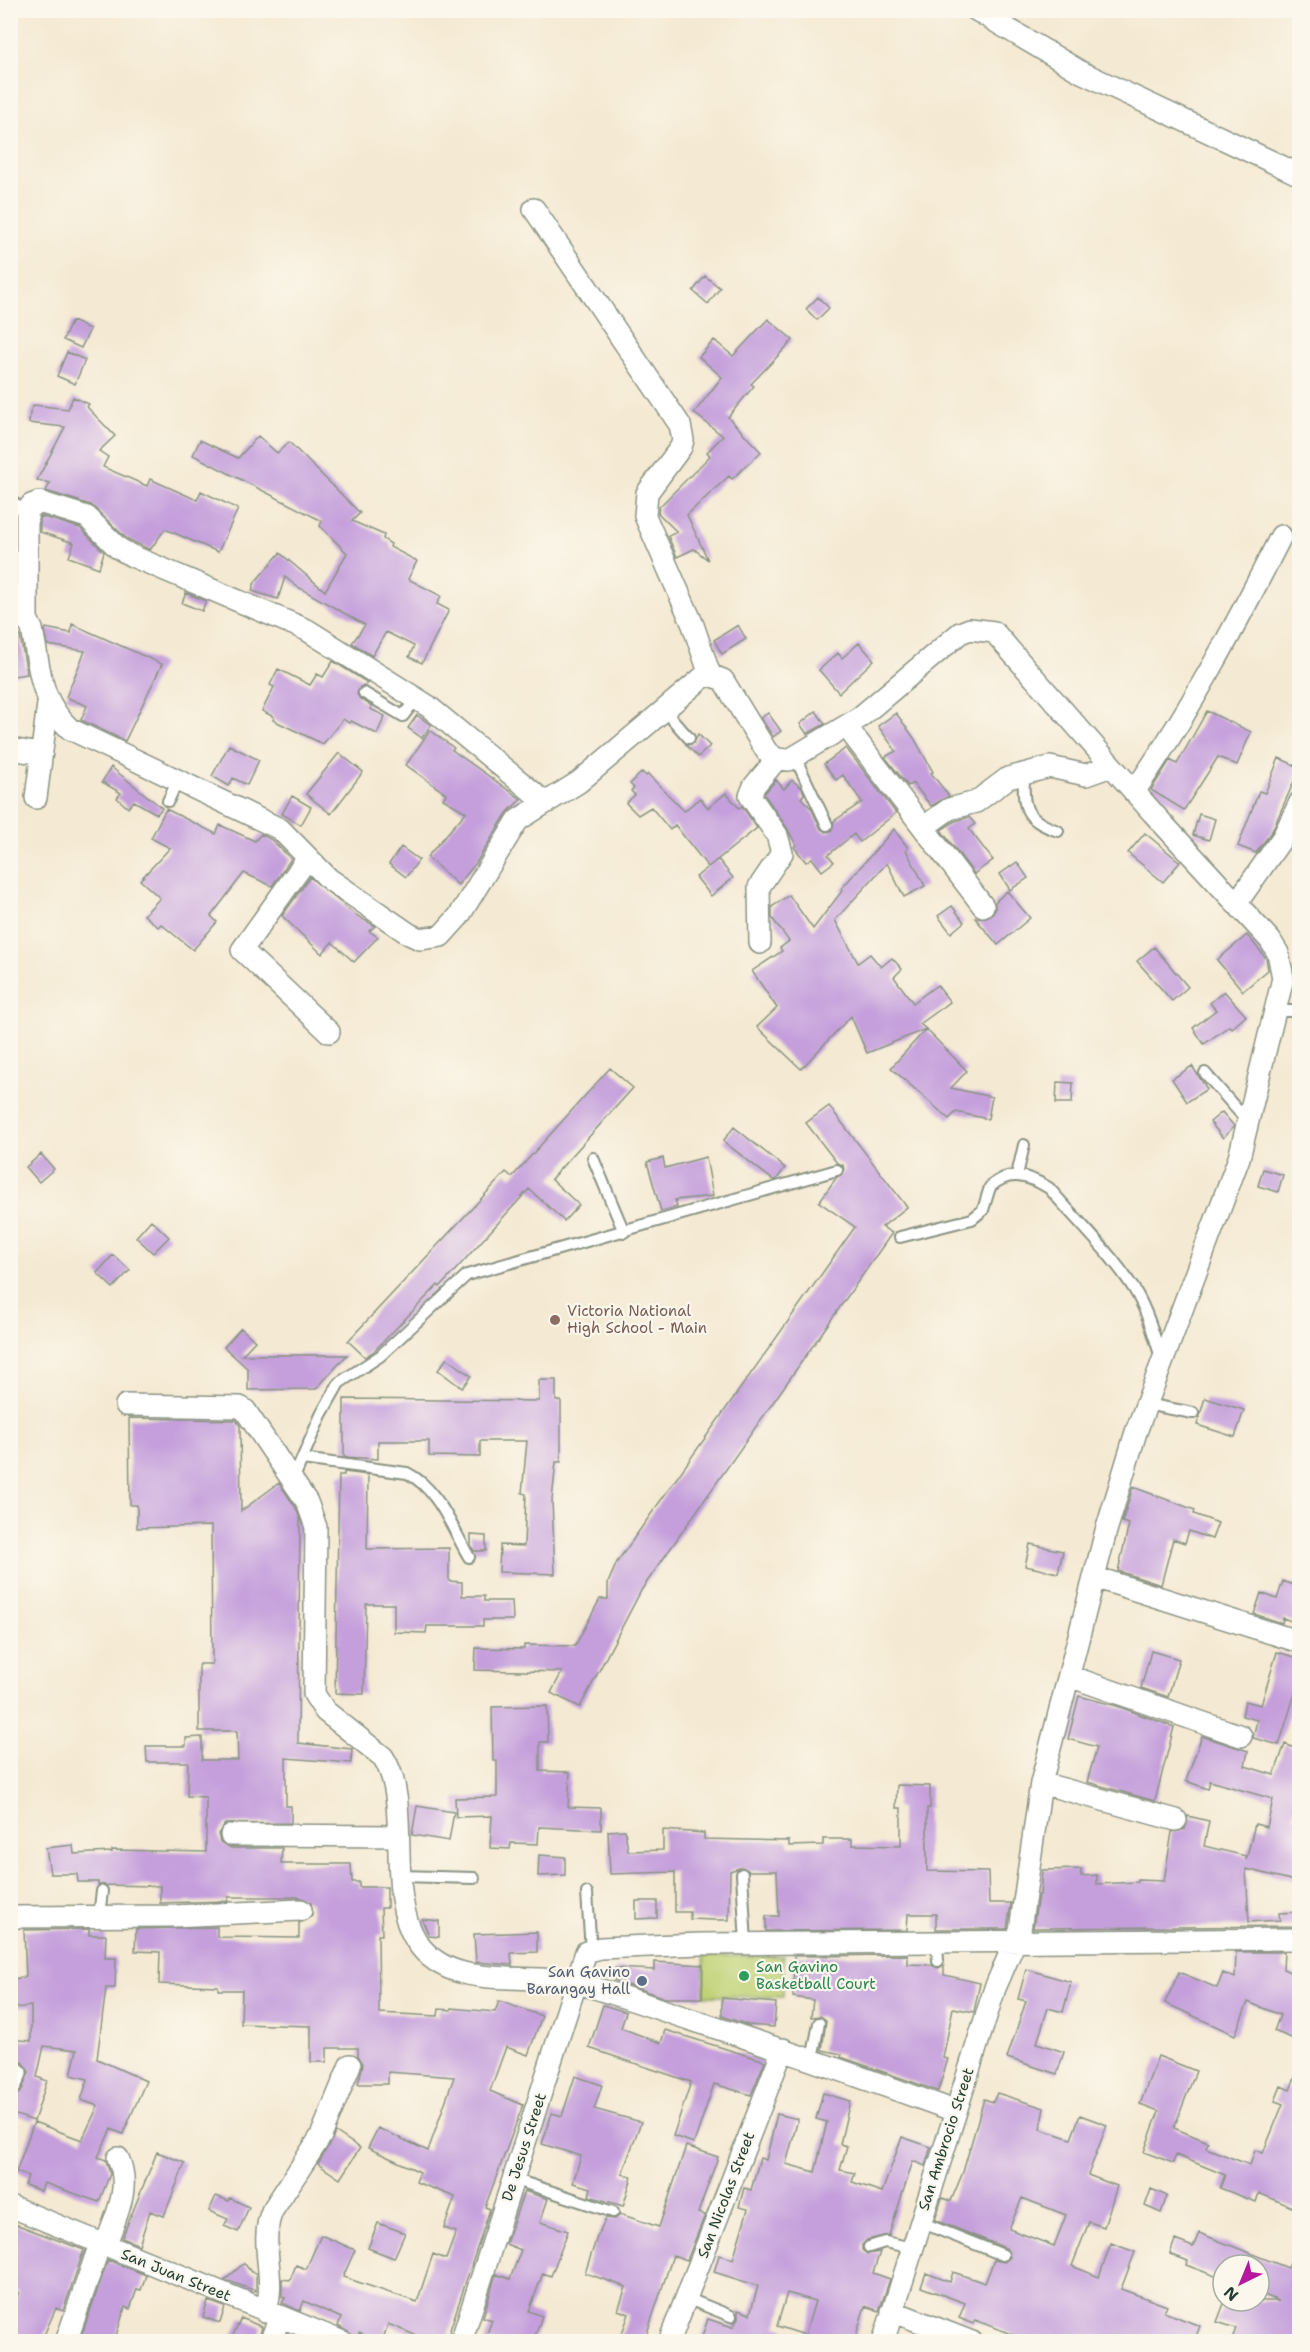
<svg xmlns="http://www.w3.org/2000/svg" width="1310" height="2352" font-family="'Shantell Sans',sans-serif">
	<rect width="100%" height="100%" fill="#fbf7ec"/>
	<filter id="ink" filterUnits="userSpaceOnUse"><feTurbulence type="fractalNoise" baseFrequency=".0167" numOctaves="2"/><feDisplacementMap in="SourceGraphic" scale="12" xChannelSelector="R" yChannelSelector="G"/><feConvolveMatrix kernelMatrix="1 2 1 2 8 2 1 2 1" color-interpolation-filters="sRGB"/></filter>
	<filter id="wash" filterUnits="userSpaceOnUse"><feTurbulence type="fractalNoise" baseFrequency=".008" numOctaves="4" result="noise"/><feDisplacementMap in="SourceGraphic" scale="24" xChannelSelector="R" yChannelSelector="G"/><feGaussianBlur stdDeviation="1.35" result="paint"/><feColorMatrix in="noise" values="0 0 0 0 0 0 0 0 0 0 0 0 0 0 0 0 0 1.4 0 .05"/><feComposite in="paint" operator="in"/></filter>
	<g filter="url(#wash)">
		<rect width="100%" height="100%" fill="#f4e9d2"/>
		<path fill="#bfd275" stroke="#6f8854" stroke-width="1.5" d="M704,1956H783V1997L704,1996Z"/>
		<g id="blocks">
			<path fill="#c49fdc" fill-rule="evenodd" d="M705,276L720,288L708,304L693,291Z
				M818,297L829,308L817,320L806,309Z
				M768,319L793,340L751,384L754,386L728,417L761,452L732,479L729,476L687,515L708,560L694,549L677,557L668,536L677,532L658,513L659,507L710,456L707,452L723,436L694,413L722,377L699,357L714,340L733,356Z
				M72,321L90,329L81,348L63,340Z
				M67,352L85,360L75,384L57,376Z
				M73,397L89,404L87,407L115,436L99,451L108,457L103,467L147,486L150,479L197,500L201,491L238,509L218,552L165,529L150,550L126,538L91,505L46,491L50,483L37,480L65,427L29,423L30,412L34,405L68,409Z
				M258,436L277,453L289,442L360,513L352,521L384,535L383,539L391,544L390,547L417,561L408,579L441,596L437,604L449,610L422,663L409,657L414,646L386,632L372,656L352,643L365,625L296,586L285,577L278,599L252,591L255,582L280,553L325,591L347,553L320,526L322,521L193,455L200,440L238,458Z
				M40,516L80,528L104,552L99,568L69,557L74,543L40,532Z
				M186,593L206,601L202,611L182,603Z
				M72,624L162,664L125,741L81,720L87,706L66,697L85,651L48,645L45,631L46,628L71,633Z
				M738,625L746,639L722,654L714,640Z
				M20,636L27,674L13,676L10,638Z
				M859,643L874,660L839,693L819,670L838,653L842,658Z
				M333,661L368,683L360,687L357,694L360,699L372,706L370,709L385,716L377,734L351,721L349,723L343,719L323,744L273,720L274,717L262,711L274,687L270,685L278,669L310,685L317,674L323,677Z
				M816,711L825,724L807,734L800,724Z
				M1207,711L1251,732L1237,765L1218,757L1184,810L1151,790L1170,760L1177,764Z
				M768,713L781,731L773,737L761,718Z
				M896,713L914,738L933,772L931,773L949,796L931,806L913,783L908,786L885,757L896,751L878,726Z
				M417,715L431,725L422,738L408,728Z
				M430,730L454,748L452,750L521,799L507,813L476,863L458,885L427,857L466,812L443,799L446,794L406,765Z
				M698,734L710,746L698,757L686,745L694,743Z
				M229,745L259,760L247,785L233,778L229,786L212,776Z
				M846,748L896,813L860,842L854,834L828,855L834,862L822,871L812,858L806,862L794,847L796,845L787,828L764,794L776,780L784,789L792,780L802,788L804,794L801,798L811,808L821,829L826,832L831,831L834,821L862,802L843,775L836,780L824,764Z
				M339,753L363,772L331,814L306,794Z
				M1279,758L1299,767V770L1272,831L1256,853L1238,846L1259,791L1265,793Z
				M111,767L162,808L157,814L134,801L128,808L117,798L121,793L102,782Z
				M642,772L646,776L648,774L684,811L700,798L708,808L726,793L739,808L742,806L757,828L708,867L675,825L670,830L651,807L638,815L626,803L635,795L631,791L634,788L630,784Z
				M292,796L311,807L301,825L282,814Z
				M166,809L216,834L220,825L255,841L261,834L272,840L291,859L272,886L244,873L211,916L217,922L193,950L161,924L158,927L144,915L160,898L140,880L170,848L151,838Z
				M1199,814L1215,819L1209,840L1193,835Z
				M969,817L975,824L969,829L993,860L974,874L941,830L955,821Z
				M894,829L908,848L906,850L925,886L904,897L887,863L835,920L858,963L870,954L881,967L892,958L902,969L894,977L913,1003L937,985L950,1002L920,1024L926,1029L867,1053L851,1016L801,1069L757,1027L777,1008L752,971L782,951L780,948L789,941L772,918V907L789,895L813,929L842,891L841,889Z
				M1145,833L1180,862L1163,882L1128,853Z
				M401,847L419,860L406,877L389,864Z
				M718,859L733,878L711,896L696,877Z
				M1017,862L1028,878L1010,890L1000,874Z
				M310,877L354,914L375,926L369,931L378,937L354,962L332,942L322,954L282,916Z
				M1007,891L1030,918L998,945L975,918L991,916L995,910V902Z
				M952,906L964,922L951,933L938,916Z
				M1247,935L1266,958L1268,970L1243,991L1217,960Z
				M1154,947L1188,987L1172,1001L1137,961Z
				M1224,991L1246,1016L1232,1028L1229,1026L1204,1044L1193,1028L1216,1010L1210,1003Z
				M926,1029L967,1071L951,1088L992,1097L988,1119L956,1112L949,1119L891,1068Z
				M1192,1066L1207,1089L1187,1102L1172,1079Z
				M610,1068L633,1088L551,1179L579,1205L564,1221L529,1189L440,1287L438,1285L374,1351L365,1357L348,1341L506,1172L512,1177Z
				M1057,1082L1073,1083L1072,1103H1056Z
				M829,1106L907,1207L882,1227L892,1233L642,1589L580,1707L551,1693L562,1672L475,1670L476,1648L524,1649V1645L575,1646L600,1599H608V1583L617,1562L855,1227L819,1202L836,1178L844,1171L843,1165L837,1163L806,1123Z
				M1222,1112L1234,1126L1223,1138L1210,1122Z
				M734,1127L785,1168L777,1179L773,1180L723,1141Z
				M41,1154L54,1169L39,1182L26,1167Z
				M706,1157L713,1196L675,1200L677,1207L661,1211L647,1162L663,1158L665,1168Z
				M1263,1169L1283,1175L1278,1192L1258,1186Z
				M151,1220L169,1237L153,1253L136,1237Z
				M113,1255L130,1270L113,1288L97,1273Z
				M241,1328L255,1341L242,1355H347L316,1389L248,1390V1369L224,1347Z
				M447,1358L471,1376L462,1388L438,1370Z
				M539,1380H556V1401H561V1462H556L552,1500L555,1574L499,1572L500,1545L524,1546L526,1494L522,1493L527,1441H480V1457L429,1456V1441H378V1459L344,1457V1399L539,1401Z
				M1205,1398L1244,1410L1235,1437L1197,1425Z
				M129,1418L236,1420L240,1426L241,1511L279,1483L296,1508L300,1519L298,1743L352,1749L351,1763L286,1758V1806H291V1823L225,1824L218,1834L220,1842L231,1848H282L281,1864H351L352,1882H359V1887H387V1908H381L382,1935H378L379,2013L438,2016L439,2009L451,2010V2008L495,2012L499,2001L542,2016L528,2055L506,2047L490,2091L523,2105L485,2207L490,2209L446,2342H432L388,2324L382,2342L359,2333L357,2338L338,2326L341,2318L304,2301L300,2311L282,2303L285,2298L282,2297V2279L290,2280L296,2265L306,2269L321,2235L355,2250L343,2277L417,2302L433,2254L446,2259L456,2232L444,2228L455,2197L416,2182L420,2172L368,2148L378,2128L428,2151L454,2077L388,2072V2084H358L363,2064L358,2055V2048H327V2062H311V2026L241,2024L242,1990H218V1986L159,1984L160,1952L135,1951L136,1929L217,1927V1937L299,1938V1923L312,1916L311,1903L300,1897H228V1901L160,1903V1886L98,1885V1882H78L77,1874H50L46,1848L54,1847L73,1845L74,1854L112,1852V1850L206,1852V1797L187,1796L188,1762H147L146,1746H186V1738L202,1737V1760H238L237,1731H199V1664H212L211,1526L137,1528V1505H130Z
				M344,1472L368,1475L367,1549L449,1548V1581L462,1582V1596H484V1601H512L513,1620H483V1626H427L426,1633L394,1632V1604H366L364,1694L335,1693L339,1475H344Z
				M1133,1487L1195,1510L1194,1514L1218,1523L1212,1539L1189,1531L1185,1543L1173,1539L1161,1585L1118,1571L1129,1524L1122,1522Z
				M471,1535L486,1536V1551H474L471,1545Z
				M1030,1544L1063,1551L1058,1573L1025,1566Z
				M1283,1581L1299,1587V1624L1283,1618L1282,1623L1254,1614L1261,1593L1277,1599Z
				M1151,1651L1179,1659L1168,1697L1141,1688Z
				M1277,1652L1299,1658V1681L1279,1745L1253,1738L1257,1720L1242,1716L1245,1701L1261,1705Z
				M1079,1696L1117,1706L1174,1727L1155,1801L1087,1782L1097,1747L1068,1739Z
				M547,1706L548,1742H540V1771L570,1772L568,1807L601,1808V1830L539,1827L538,1844L511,1843L510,1849L490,1848L492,1816L456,1817L455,1798L497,1797V1761H493L492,1707Z
				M1202,1736L1248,1751L1245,1766L1274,1775L1285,1744L1299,1750V1793L1293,1816L1299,1818V1882L1246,1869L1249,1922L1280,1920L1279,1913L1298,1912V1926L1033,1928L1038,1895H1040L1042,1870L1081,1869V1876L1097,1875V1884L1138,1882V1880L1164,1881L1172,1832L1185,1829L1188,1816L1209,1821L1204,1846L1246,1856V1860L1255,1824L1267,1827L1273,1799L1210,1781L1208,1789L1186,1781Z
				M897,1785L930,1786V1808H927V1871L988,1872L989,1903H1011L1007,1929H936V1914H908L907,1930L766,1931V1916H779L777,1871H749L742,1867L730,1871L729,1920H713L690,1919V1912H675V1872L610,1874L608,1831L625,1830L628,1851L663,1850V1830L704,1833V1839L789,1841V1846L823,1845V1839H852V1845L901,1846V1808H896Z
				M417,1806L454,1812L449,1841L412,1835Z
				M539,1855L565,1857V1875L538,1876Z
				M636,1901H657V1918L636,1919Z
				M422,1919L439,1921V1937L429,1936Z
				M89,1929V1935H106L105,1958H116L115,1988H106L97,2059L146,2081L123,2134L111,2129L98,2157L106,2160L110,2174L99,2202L44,2183L41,2191L25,2185L28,2176L16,2172L34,2122L82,2140L98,2106L81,2100L88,2079L71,2075L77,2050L44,2046L37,2077L47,2081L34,2121L10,2113V2099L21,2092L29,2072L22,2062H10V2039L31,2041V2006L16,2008L13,1979L26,1977L24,1930Z
				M537,1932V1952L511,1953L512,1965L476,1962L474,1934Z
				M1236,1952H1284L1283,1969L1299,1976V2041L1274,2031L1280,2015L1248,2002L1235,2035L1165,2003L1179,1972L1217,1988L1223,1973L1235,1978Z
				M908,1955V1964L931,1965L938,1968L944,1966V1975L980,1983L974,2012L953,2008L943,2058L948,2059L938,2091L841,2057L842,2054L822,2050L826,2020L820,2016L811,2017L813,2000L793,1997L794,1956Z
				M655,1962L703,1965L702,1998H665L614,1980L615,1968L655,1970Z
				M1026,1969L1071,1982L1063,2012L1048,2008L1037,2043L1064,2052L1057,2074L1007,2058L1026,2001L1018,1999Z
				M722,1998L776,2003L774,2027L748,2025L722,2016Z
				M603,2005L626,2012L621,2028L661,2043L665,2030L765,2061L751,2095L714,2084L694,2143L673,2136L691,2082L589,2048Z
				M1158,2056L1196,2071L1174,2128L1208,2142L1206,2148L1250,2165L1255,2150L1263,2153L1283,2104L1275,2101L1281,2086L1290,2090L1299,2067V2210L1259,2193L1256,2202L1220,2188L1225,2175L1176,2155L1173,2163L1144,2152L1159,2111L1140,2104Z
				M575,2076L602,2085L594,2109L641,2122L622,2174L632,2177L623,2206L589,2196L591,2188L573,2183L581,2156L542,2144L552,2113L562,2116Z
				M823,2093L850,2101L840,2144L847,2146L840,2170L855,2173L852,2182L882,2192L902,2137L931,2147L925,2166L913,2161L889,2235L867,2240L862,2245V2250L867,2254L880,2252L873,2273L890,2279L879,2311L865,2306L854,2342H700L708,2319L733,2327L738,2318V2310L750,2314L758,2286L714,2272L719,2255L733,2259L748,2209L739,2207L744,2188L751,2190L760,2158L766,2160L777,2114L798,2119L786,2164L815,2172L827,2122L816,2119ZM787,2293L815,2301L805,2335L777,2326Z
				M997,2093L1044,2108L1040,2129L1071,2139L1080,2115L1107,2125L1088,2175L1117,2186L1104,2227L1089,2222L1072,2266L1099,2277L1111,2243L1135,2252L1121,2289L1167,2306L1164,2312L1200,2326L1194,2342H1014L1016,2336L975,2320L973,2324L959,2318L965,2303L921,2287L926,2273L950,2282L953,2272L985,2283L994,2260L1004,2262L1010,2257L1006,2248L935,2220L942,2198L951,2201L963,2172L984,2099L993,2102ZM1022,2198L1066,2215L1054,2246L1009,2229Z
				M336,2132L360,2148L340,2179L318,2164Z
				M686,2146L718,2157L698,2213L705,2215L687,2260L673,2255L644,2342H619L629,2314L618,2310L626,2287L585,2273L597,2237L606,2218L615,2219L620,2214L659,2227Z
				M157,2152L185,2163L164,2216L150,2211L139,2245L122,2238Z
				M1151,2189L1167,2196L1161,2213L1145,2206Z
				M524,2191L548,2199L540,2222L568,2231L551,2276L543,2273L529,2311L542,2316L533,2342H484L492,2320L483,2317L496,2274L510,2279L521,2250L506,2244Z
				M216,2196L229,2201L230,2198L249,2207L238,2232L224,2226L228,2219L209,2211Z
				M10,2222L84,2250L63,2311L56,2308L41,2342H10L11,2311L19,2292L10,2288Z
				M378,2223L405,2233L394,2258L368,2248Z
				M1199,2233L1288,2268L1299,2241V2342H1231L1236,2328L1217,2322L1225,2301H1279L1259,2293V2265H1223V2279L1186,2265L1188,2261L1170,2254L1175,2240L1193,2247Z
				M108,2260L146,2275L141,2290L137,2289L130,2309L125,2307L114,2342H85L88,2335L82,2334Z
				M244,2263L251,2272L256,2273V2291L225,2280Z
				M208,2301L225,2307L220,2323L203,2317Z
				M241,2318L262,2327L258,2342H230Z"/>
		</g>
	</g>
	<g filter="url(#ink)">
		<use href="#blocks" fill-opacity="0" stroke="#8a9383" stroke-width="1.5"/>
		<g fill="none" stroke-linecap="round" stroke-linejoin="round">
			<defs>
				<path id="service" d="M10,500L27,513
					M364,693L403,716L416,699
					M665,711L689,738
					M795,757L827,825
					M1024,773C1023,807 1023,819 1058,831
					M168,801L178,780
					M1276,1011H1300
					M1205,1073L1248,1122
					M593,1158L624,1232
					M1017,1175L1024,1145
					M900,1237L972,1219L983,1210L990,1187C1009,1169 1029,1176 1049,1188C1077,1221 1111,1253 1134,1289C1147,1310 1154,1335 1161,1358
					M1146,1404L1193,1413
					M302,1459L407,1473C438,1488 452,1528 469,1557
					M293,1480L321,1415L339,1383L380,1356L467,1275L837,1170
					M742,1874L746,1944
					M401,1876L474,1878
					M587,1893L591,1950
					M99,1916L102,1891
					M937,1942L938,1961
					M812,2060L819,2023
					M513,2179L613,2212
					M920,2222L1003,2255
					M869,2247L885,2242L912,2248
					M686,2298L731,2316"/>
				<path id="minor" d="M976,10L1081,72L1300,175
					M534,209L680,425L683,440L681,447L647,493L645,516L693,625L710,675
					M10,608L27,619L32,629C40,668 39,701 70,729L280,829L329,879L409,934L420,939L441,936L459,916L518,820L579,782L702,678L710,675L723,680L767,752L777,759L789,760L859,718L960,633L970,629L994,632L1153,813L1270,940L1278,953L1283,978L1239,1158L1136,1432L1106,1531L1041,1783L1020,1930L995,1988L883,2342
					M27,619V513L31,505L39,502L87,517L118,548L132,556L307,630L428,706L546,803
					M846,726L983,906
					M10,749L41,754
					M1134,792C1192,708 1235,627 1281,536
					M36,798L48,704
					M924,827L949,809L976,802L1008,778L1050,767L1086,775L1111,766
					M307,859L242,950L329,1032
					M1236,904L1283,837L1300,802
					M760,943L759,887L782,853L777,835L750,796L754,786L777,759
					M126,1405L240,1407L245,1410L307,1502L316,1527L314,1694L325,1711L383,1757C413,1802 384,1893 417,1942C451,1993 525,1971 577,1983C615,1993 652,2007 689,2019C778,2048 867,2079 955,2111
					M1094,1577L1300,1642
					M1069,1676L1241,1736
					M1041,1783L1176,1820
					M231,1835L398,1836
					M10,1920V1917L174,1916L301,1910
					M10,2086L16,2073
					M10,2206L343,2342
					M105,2246C115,2218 132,2188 118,2158
					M892,2311L972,2342
					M265,2312C278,2279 258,2245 272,2211L321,2136L350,2065
					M66,2342L100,2244
					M270,2342L280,2317
					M461,2342L586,1952L600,1948L700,1944L1300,1939
					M669,2342L783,2049"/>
			</defs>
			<use href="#service" stroke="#8a9383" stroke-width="14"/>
			<use href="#minor" stroke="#8a9383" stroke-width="24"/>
			<use href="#service" stroke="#fff" stroke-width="10"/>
			<use href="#minor" stroke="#fff" stroke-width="21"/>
		</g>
	</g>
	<circle fill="#8d6e63" stroke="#fbf7ec" stroke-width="2" cx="555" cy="1320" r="6"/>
	<circle fill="#2e9e5b" stroke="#fbf7ec" stroke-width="2" cx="744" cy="1976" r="6"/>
	<circle fill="#5c6f8a" stroke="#fbf7ec" stroke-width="2" cx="642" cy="1981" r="6"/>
	<g text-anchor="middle" stroke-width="4.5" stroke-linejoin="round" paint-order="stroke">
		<g font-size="15" fill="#785e54" stroke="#fbf7ec" text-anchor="start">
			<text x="567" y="1316">Victoria National<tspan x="567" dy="17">High School - Main</tspan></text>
		</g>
		<g font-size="15" fill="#27864d" stroke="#fbf7ec" text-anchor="start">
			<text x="756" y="1972">San Gavino<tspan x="756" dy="17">Basketball Court</tspan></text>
		</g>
		<g font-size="15" fill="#4e5e75" stroke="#fbf7ec" text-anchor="end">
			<text x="630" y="1977">San Gavino<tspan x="630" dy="17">Barangay Hall</tspan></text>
		</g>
		<g font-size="15" fill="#1f3d34" stroke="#fbf7ec">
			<text transform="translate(946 2139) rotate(-72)" y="5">San Ambrocio Street</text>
			<text transform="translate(524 2147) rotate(-72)" y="5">De Jesus Street</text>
			<text transform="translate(726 2195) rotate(-69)" y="5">San Nicolas Street</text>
			<text transform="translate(176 2275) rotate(22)" y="5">San Juan Street</text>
		</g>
	</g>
	<rect width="1310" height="2352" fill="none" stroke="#fbf7ec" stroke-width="36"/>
	<g transform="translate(1241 2283) rotate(223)"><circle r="28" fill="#fbf7ec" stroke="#a3ada2" stroke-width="1.5"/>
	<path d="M0-4.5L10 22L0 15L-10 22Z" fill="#b5179e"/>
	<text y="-9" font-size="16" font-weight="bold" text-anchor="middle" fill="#1f3d34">N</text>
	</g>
</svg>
